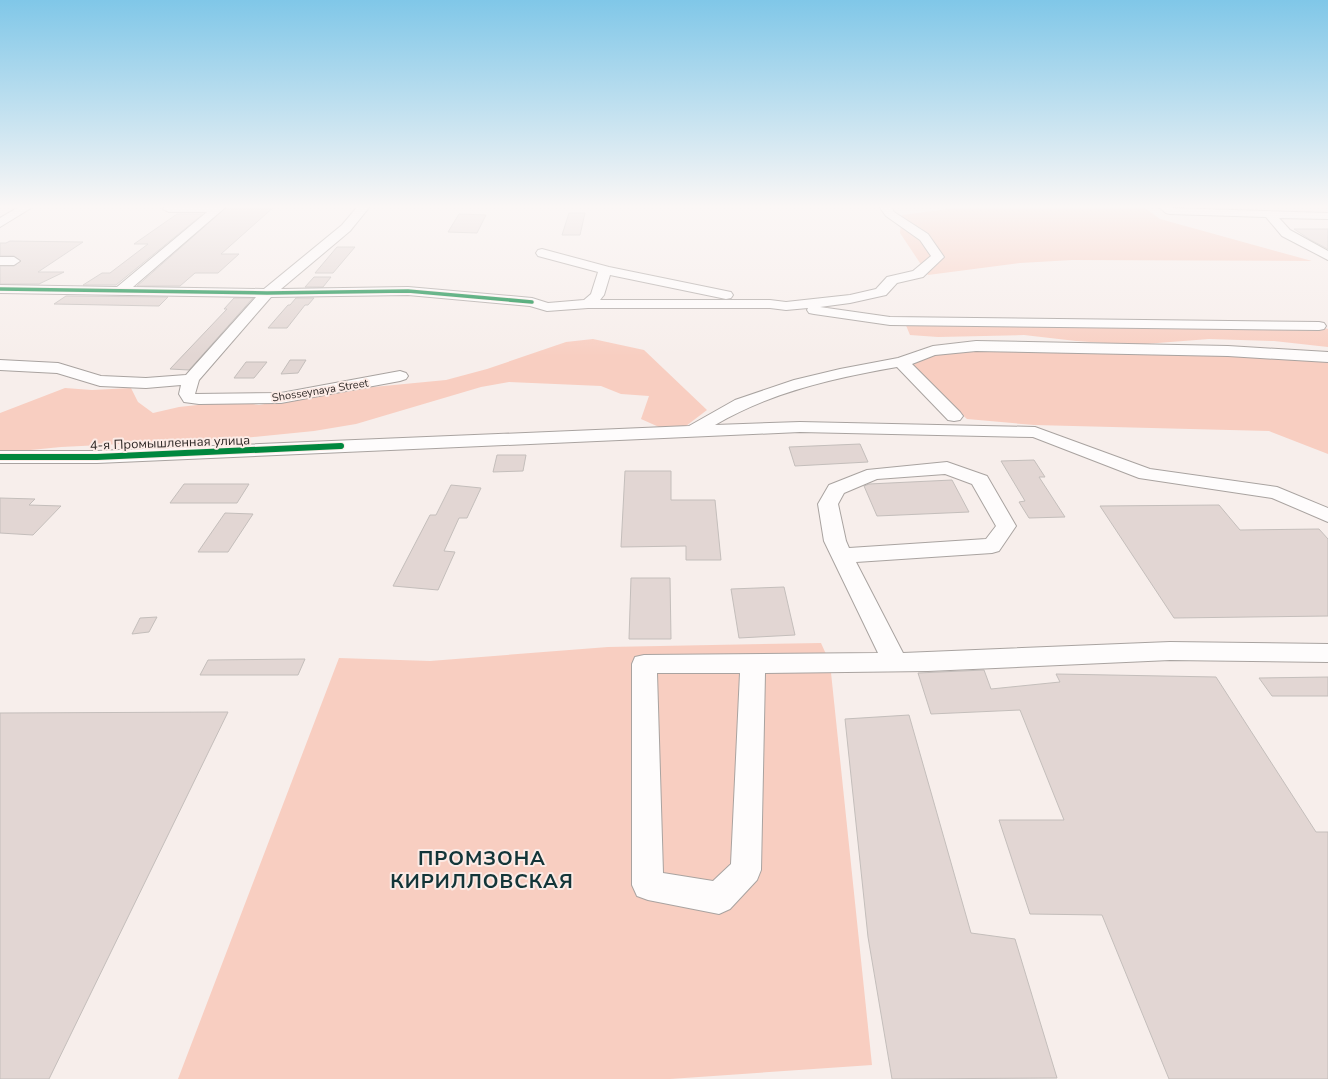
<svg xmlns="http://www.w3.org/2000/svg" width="1328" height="1079" font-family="'Nunito Sans',sans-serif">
	<rect width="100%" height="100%" fill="#f7eeeb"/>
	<path fill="#f8cec1" d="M978,205H1141L1160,219L1312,261L1072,260L1020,263L928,275L900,233L902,215Z
		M905,323L1305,330L1325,328L1328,329V347L1274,341L1209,339L1132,345L1076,341L1024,335L938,337L910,335Z
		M593,339L644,350L707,410L686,426L659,427L641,419L649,396L621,394L601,386L509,382L481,387L356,424L314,431L243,438L61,447L0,453V413L65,388L92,390L131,388L138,402L153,413L179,407L234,401L259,405L342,390L446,380L487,369L566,342Z
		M976,349L1233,354L1328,360V454L1269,431L1034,425L967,419L917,374L913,366L916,362L940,354Z
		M821,643L830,663L872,1065L670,1079H178L339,658L430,661L608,647Z"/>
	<path fill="#e2d6d3" stroke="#c4bebb" d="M229,205H276L221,254H239L218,273H195L180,286H137Z
		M569,213H585L580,235H562Z
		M177,214H203L116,285H83L102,273H110L148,244H134Z
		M459,214L486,215L477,233L448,232Z
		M1294,229H1328V249L1309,239Z
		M10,241L83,242L38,272H64L39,284H0V266H14L21,261L14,256H0V243H6Z
		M337,247H355L333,273H315Z
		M314,277H331L323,287H305Z
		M66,296L168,297L159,306L54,304Z
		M234,298H253L189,370L170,369L227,309H224Z
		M296,298H314L308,305H305L287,328H268L288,305H290Z
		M290,360H306L298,373L281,374Z
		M246,362H267L254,378H234Z
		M860,444L868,462L795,466L789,447Z
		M497,455H526L523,471L493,472Z
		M1034,460L1045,477H1039L1065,517L1029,518L1019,502L1025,501L1001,461Z
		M625,471H671V500H715L721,560H686V546L621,547Z
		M952,480L969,512L877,516L864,486L869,484Z
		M184,484H249L237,503H170Z
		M451,485L481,488L467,518H459L444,551L455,552L438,590L393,586L430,515H436Z
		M0,498L35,499L29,505L61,506L33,535L0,533Z
		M1219,505L1240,530L1319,529L1328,539V616L1174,618L1100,506Z
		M225,513L253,514L228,552H198Z
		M631,578H670L671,639H629Z
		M784,587L795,635L739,638L731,589Z
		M157,617L149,632L132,634L140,618Z
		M305,659L298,675H200L208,660Z
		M984,670L991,689L1060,682L1056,674L1216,677L1316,832H1328V1079H1169L1102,915L1030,914L999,820H1064L1020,710L931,714L918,673Z
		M1328,677V696H1272L1259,678Z
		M228,712L49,1079H0V713Z
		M909,715L971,933L1015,939L1057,1078L892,1079L868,937L845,719Z"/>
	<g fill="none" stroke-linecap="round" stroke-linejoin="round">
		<defs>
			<path id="minor" d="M22,205H36L0,227V218Z
				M167,205H228L133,287L264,289L342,225L359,205H371L350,231L281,289L408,287L532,298L548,303L584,300L591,294L598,272L538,256L536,253L538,250L542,249L609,267L726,291L731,292L733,295L731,298L726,299L610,275L604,295L600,300H770L786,302L850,295L876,289L887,277L913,271L931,256L920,240L886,216L878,205H890L894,212L928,234L944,257L923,277L897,283L886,295L850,303L820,307L890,317L1319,322L1324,323L1326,326L1324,329L1319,330L890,325L814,314L809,313L807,310L808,308L786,310L770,308H588L547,311L530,306L408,295L271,297L199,380L195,394L281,393L400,371L406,373L408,376L406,379L400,381L281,403L199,404L184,402L179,394L181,385L146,388L100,386L57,373L0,370V360L58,363L101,376L146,378L186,375L256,297L0,293V285L117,287L207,212H169L163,209Z
				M1156,205H1169L1173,208L1328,213V219L1279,218L1290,230L1328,251V260L1282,236L1266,217L1170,214L1166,213Z
				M0,257H14L20,261L14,265H0Z
				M976,341L1228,346L1328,352V362L1228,356L976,351L935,355L912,364L960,412L963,416L960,420L954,421L948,420L897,367C834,378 771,392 715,425L800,422L1035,427L1150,469L1277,487L1328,508V522L1272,498L1139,478L1033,437L800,432L97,463H0V451H97L689,426L735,400L794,380L840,369L898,358L933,346Z
				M947,462L987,476L1016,526L999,551L992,553L856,562L903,653L1170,642L1328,644V662L1170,660L928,671L765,673L761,870L757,880L730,909L719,914L648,900L637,896L632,885V664L635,657L644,655L878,653L824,541L818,504L829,485L867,470ZM945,474L972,484L996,526L986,539L849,548L846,541L838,504L844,493L877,479ZM657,673H740L731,864L713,881L663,873Z"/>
		</defs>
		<use href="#minor" stroke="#a9a3a0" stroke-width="2"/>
		<use href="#minor" fill="#fefcfc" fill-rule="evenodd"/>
		<defs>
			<path id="cycleway-far1" d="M0,289L267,293L408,291L532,302"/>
			<path id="cycleway" d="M0,457H97L341,446"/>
		</defs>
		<use href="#cycleway-far1" stroke="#fcebe6" stroke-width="5"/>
		<use href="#cycleway" stroke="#fcebe6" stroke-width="8"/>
		<use href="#cycleway-far1" stroke="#00873e" stroke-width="3.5"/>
		<use href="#cycleway" stroke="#00873e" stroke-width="6"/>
	</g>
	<linearGradient id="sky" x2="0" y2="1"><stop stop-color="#80c7e8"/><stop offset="0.58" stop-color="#fbf7f6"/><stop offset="1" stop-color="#fbf7f6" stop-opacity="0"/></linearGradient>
	<rect width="1328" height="356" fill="url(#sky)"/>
	<g text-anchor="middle" stroke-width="4" stroke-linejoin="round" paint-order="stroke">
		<g font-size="11" fill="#2e2826" stroke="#fcebe6">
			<text transform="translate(320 390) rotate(-9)" y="4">Shosseynaya Street</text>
		</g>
		<g font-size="13" fill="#2e2826" stroke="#fcebe6">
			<text transform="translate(170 442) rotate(-2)" y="5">4-я Промышленная улица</text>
		</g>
		<g font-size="20" font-weight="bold" letter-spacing="1" fill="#133538" stroke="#fcebe6">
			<text x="482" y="865">ПРОМЗОНА<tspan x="482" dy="23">КИРИЛЛОВСКАЯ</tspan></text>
		</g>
	</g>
</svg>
